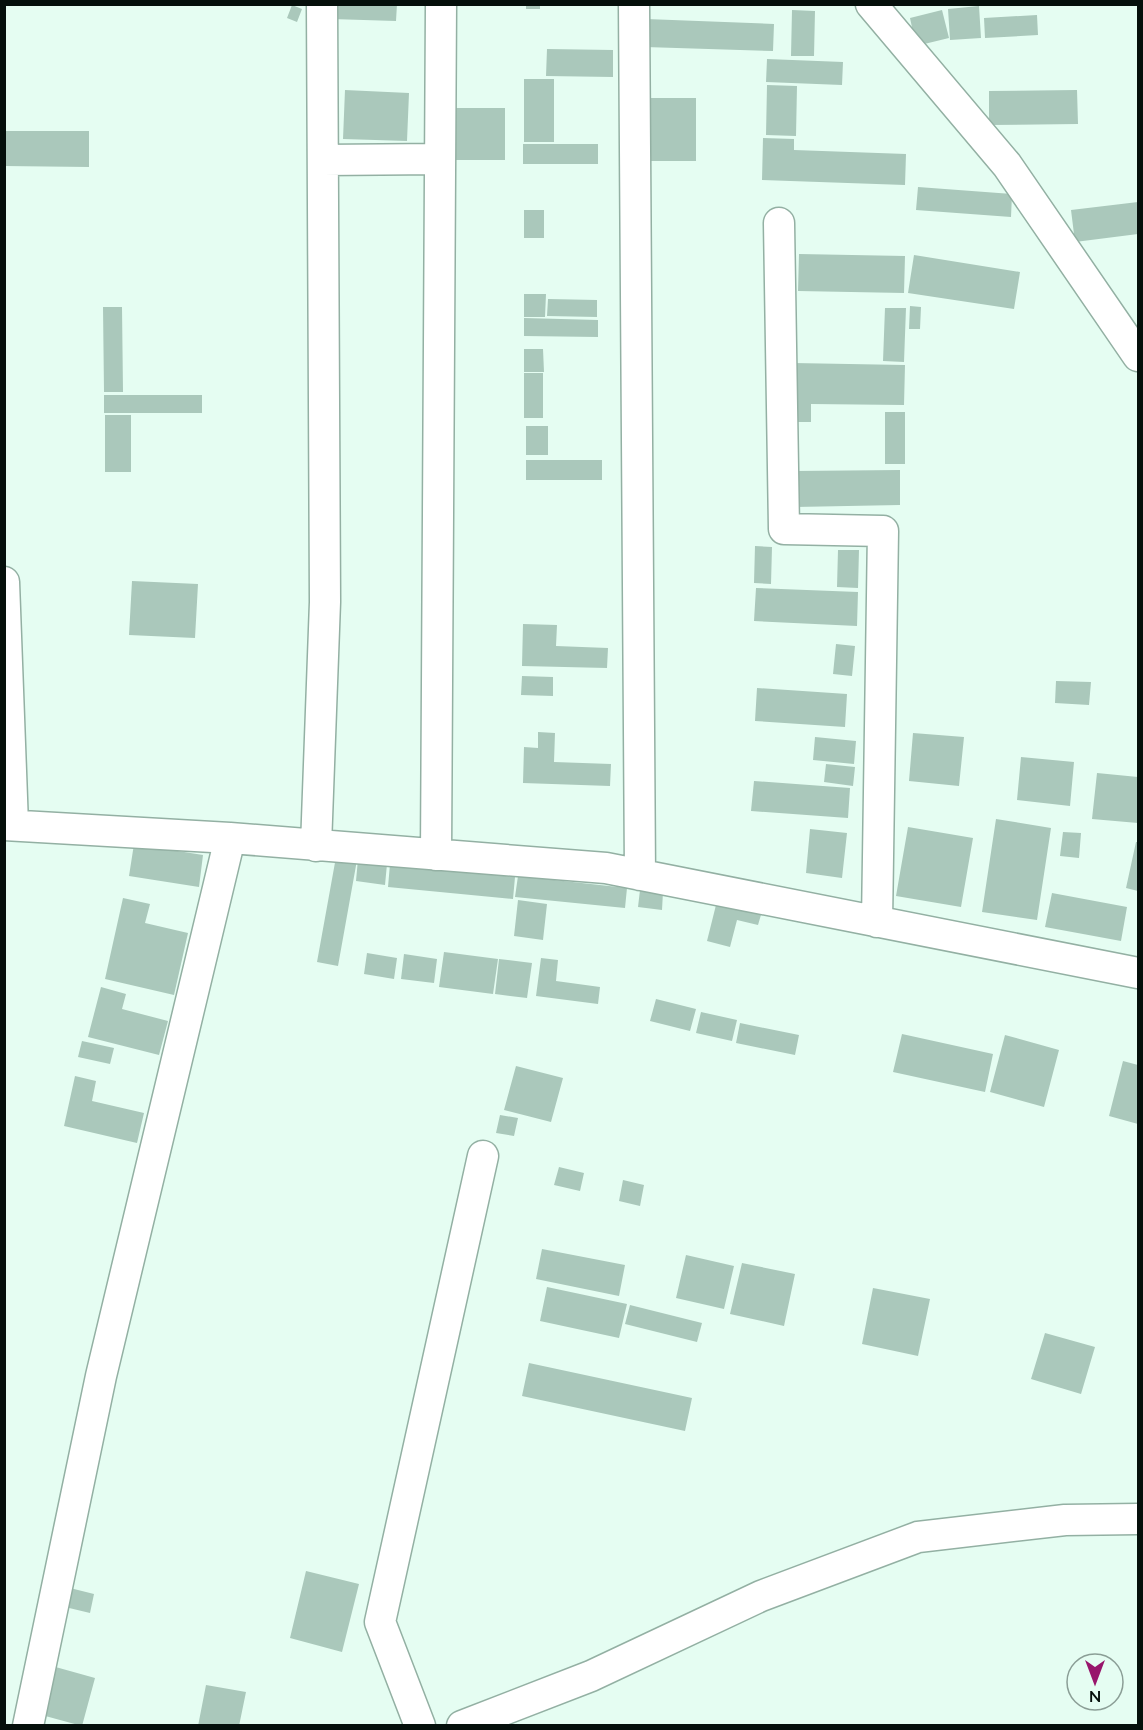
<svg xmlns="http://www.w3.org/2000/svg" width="1143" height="1730" font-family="Lato,sans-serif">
	<rect width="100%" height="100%" fill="#e5fdf2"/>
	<path fill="#aac8bb" d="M331,4H397L396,21L331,19Z
		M526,4H540V9H526Z
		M292,5L302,9L297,22L287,18Z
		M979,6L981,38L950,40L948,9Z
		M792,10L815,11L814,56H791Z
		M942,10L949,38L916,46L910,18Z
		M1037,15L1038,35L985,38L984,18Z
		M646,19L774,24L773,51L645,47Z
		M547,49L613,50V77L546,76Z
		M767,59L843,62L842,85L766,82Z
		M524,79H554V142H524Z
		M767,85L797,86L796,136L766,135Z
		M345,90L409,93L407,141L343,139Z
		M1077,90L1078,124L989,125V91Z
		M648,98H696V161H648Z
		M449,108H505V160H449Z
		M4,131H89V167L4,166Z
		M763,138L794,139V150L906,154L905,185L762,180Z
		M523,144H598V164H523Z
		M918,187L1012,194L1011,217L916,210Z
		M1138,202V234L1075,242L1071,210Z
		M524,210H544V238H524Z
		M799,254L905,256L904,293L798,291Z
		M914,255L1020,272L1014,309L908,293Z
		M524,294H546L545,317H524Z
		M548,299L597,300V317L547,316Z
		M910,306L921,307L920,329H909Z
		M103,307H122L123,392H104Z
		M885,308H906L904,362L883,361Z
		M524,318L598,320V337L524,336Z
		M524,349H543L544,372H524Z
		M793,363L905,365L904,405L811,404V422H791Z
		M524,373H543V418H524Z
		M104,395H202V413H104Z
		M885,412H905V464H885Z
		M105,415H131V472H105Z
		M526,426H548V455H526Z
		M526,460H602V480H526Z
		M900,470V505L795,507V471Z
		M755,546L772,547L771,584L754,583Z
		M838,550H859L858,588L837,587Z
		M132,581L198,584L195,638L129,635Z
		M756,588L858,592L857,626L754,621Z
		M523,624L557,625L556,646L608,648L607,668L522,666Z
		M836,644L855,646L852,676L833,674Z
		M522,676L553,677V696L521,695Z
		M1056,681L1091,682L1089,705L1055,703Z
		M757,688L847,694L845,727L755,721Z
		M538,732L555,733L554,762L611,764L610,786L523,783L524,747L538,748Z
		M913,733L964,737L959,786L909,781Z
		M815,737L856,741L854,764L813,760Z
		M1021,757L1074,762L1070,806L1017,800Z
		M826,764L855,767L853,786L824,782Z
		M1097,773L1138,777V823L1092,819Z
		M754,781L850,788L848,818L751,811Z
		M996,819L1051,828L1037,920L982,912Z
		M908,827L973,838L961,907L896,896Z
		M810,829L847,833L842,878L806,873Z
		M1063,832L1081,833L1079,858L1060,856Z
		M1136,842H1138V891L1126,888Z
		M134,844L203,855L199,887L129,876Z
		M336,857L357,860L338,966L317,962Z
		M358,859L387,864L385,885L356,881Z
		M390,864L515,877L513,899L388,887Z
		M518,876L627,888L625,908L515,897Z
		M640,890L663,892L662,910L638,907Z
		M1052,893L1127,907L1121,941L1045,927Z
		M718,897L763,908L758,925L737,920L730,947L707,941Z
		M123,898L150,904L145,923L188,933L174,995L105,979Z
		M518,900L547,904L543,940L514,936Z
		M444,952L498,959L493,994L439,987Z
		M367,953L397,958L394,979L364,974Z
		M404,954L437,959L434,983L401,979Z
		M541,958L558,960L556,981L600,987L598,1004L536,996Z
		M499,959L532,963L527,998L495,994Z
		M101,987L126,994L122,1009L168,1021L159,1055L88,1037Z
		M656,999L696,1009L690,1031L650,1021Z
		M701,1012L737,1020L732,1041L696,1033Z
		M740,1023L799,1035L795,1055L736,1043Z
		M902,1034L993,1054L985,1092L893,1072Z
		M1005,1035L1059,1050L1044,1107L990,1092Z
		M82,1041L114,1048L110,1064L78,1057Z
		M1123,1061L1138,1065V1124L1109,1116Z
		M516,1066L563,1078L551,1122L504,1110Z
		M75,1076L96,1081L92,1101L144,1113L137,1143L64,1126Z
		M500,1115L518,1118L514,1136L496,1133Z
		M559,1167L584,1173L580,1191L554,1185Z
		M623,1180L644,1185L640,1206L619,1201Z
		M542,1249L625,1265L619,1296L536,1279Z
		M686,1255L734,1266L724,1309L676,1298Z
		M742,1263L795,1274L784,1326L730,1314Z
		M547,1287L627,1304L619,1338L540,1321Z
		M873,1288L930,1299L918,1356L862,1344Z
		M630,1305L702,1323L697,1342L625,1324Z
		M1045,1333L1095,1347L1081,1394L1031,1379Z
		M529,1363L692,1398L685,1431L522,1396Z
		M306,1571L359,1584L342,1652L290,1638Z
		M70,1588L94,1594L90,1613L65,1607Z
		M52,1666L95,1678L82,1726L38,1714Z
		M206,1685L246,1692L239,1726H198Z"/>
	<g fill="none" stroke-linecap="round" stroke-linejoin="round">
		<defs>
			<path id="minor" d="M634,4L640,875
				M871,4L1007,165L1138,356
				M323,160L439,159
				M779,223L784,529L883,531L877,922
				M4,582L13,825
				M4,825L230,838L606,868L1138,973
				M316,846L325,602L322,4
				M436,855L441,4
				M28,1726L101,1376L230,838
				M420,1726L380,1622L483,1156
				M462,1726L591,1676L761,1596L918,1537L1065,1520L1138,1519"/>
		</defs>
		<use href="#minor" stroke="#93b0a3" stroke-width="33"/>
		<use href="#minor" stroke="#fff" stroke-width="30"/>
	</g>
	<rect width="1143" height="1730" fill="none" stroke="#050f0b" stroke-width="12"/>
	<g transform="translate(1095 1682) rotate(180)"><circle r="28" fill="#e5fdf2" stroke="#8b9e96" stroke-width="1.5"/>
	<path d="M0-4.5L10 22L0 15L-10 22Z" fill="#98166c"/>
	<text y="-9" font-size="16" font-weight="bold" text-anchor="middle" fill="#050f0b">N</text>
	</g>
</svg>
